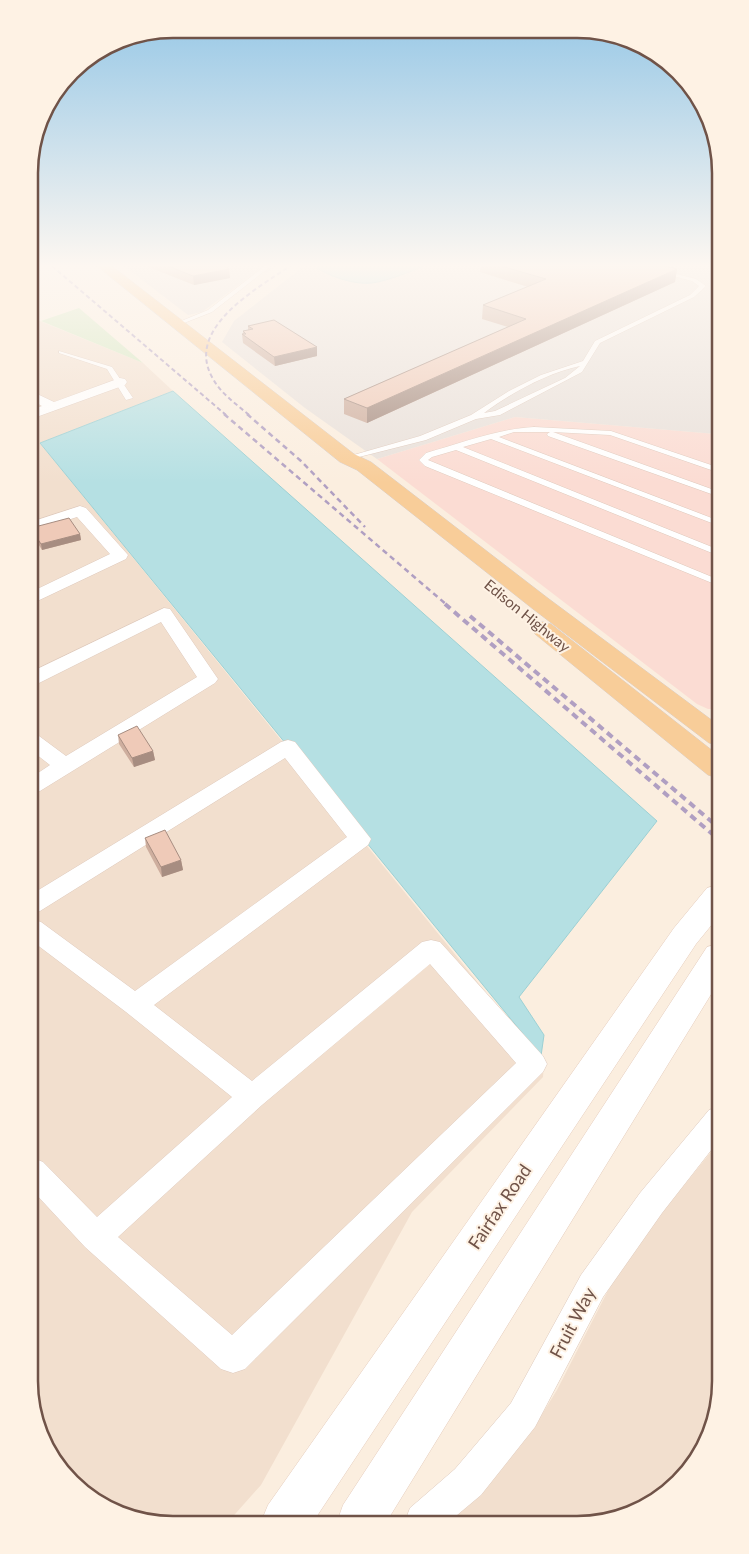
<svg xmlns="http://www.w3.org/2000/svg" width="749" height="1554" font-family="Lato,sans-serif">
	<rect width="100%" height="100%" fill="#fbeedf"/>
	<path fill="#f2dfce" d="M30,317L143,363L173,391L40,443L544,1064L543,1077L412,1212L261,1485L228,1522L145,1523L77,1489L34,1419Z
		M719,1142L720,1391L709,1436L685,1476L614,1520L452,1521L507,1450L536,1424L557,1390L616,1275L638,1242Z"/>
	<path fill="#fbdcd3" d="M515,417L716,434L717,709H708L697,704L377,459Z"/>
	<path fill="#e9e1db" d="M124,266H276L266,273L256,272L202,312L188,315Z
		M304,266H716V434L515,417L377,459L305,408L222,342L234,321Z"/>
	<path fill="#d2e7bf" d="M79,308L143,363L41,321Z"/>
	<path fill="#b5e0e3" stroke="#9cd0d4" d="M319,266H424C410,272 387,281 372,283C355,285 331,277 317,268Z
		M173,391L657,821L519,997L544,1035L541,1056L40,443Z"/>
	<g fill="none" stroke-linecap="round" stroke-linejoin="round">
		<defs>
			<path id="lane" d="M265,266H271L212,312L179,325L174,324L208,310Z
				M636,266H645L696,279L706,286L694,297L600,343L582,372L500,415L476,419L426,440L347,460L343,458L420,436L471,415L509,391L541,375L583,361L595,341L690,295L699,286L692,281ZM580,366L565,378L495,411L484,413C511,393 547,373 580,366Z
				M59,351L112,367L133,398L126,400L107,369L59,353Z
				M534,427L611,431L717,467V472L610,435L553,432L717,491V496L548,436L547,434L550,432H514L499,437L717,520V525L491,439L463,447L717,549V555L456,450L432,457L428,460L717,579V585L425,466L419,460L426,453C462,443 497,429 534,427Z"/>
			<path id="street" d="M120,378L125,379L127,382L125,385L31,419V410L42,406L31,400V391L54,402Z
				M80,506L86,508L128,555L126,559L31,604V592L110,554L77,517L31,532V522Z
				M164,608L170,609L218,679L215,683L40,791L32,793V777L50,765L32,751V735L39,736L66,756L197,677L161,622L39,683L32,685L31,672Z
				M288,740L295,742L371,839L368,845L154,1005L252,1081L422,942L431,940L440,942L543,1056L547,1064L543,1072L245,1369L233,1373L221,1369L85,1247L33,1191V1158L43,1162L97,1217L232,1097L126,1012L32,941V919L41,922L135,991L347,837L285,758L40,911L32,914V894L281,742ZM430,964L516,1063L232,1335L118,1237L262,1105Z
				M719,1107V1140L662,1213L603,1297L535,1427L481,1495L450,1521H405L410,1508L455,1469L511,1403L581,1275L640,1193L709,1110Z"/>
			<path id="secondary" d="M718,885V917L696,944L313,1522H261L268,1505L674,928L707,888Z
				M718,944V983L387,1521L337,1522L343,1505L707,947Z"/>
			<path id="primary" d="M97,266H112L354,454L371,462L549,599L717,724L718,745L709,743L533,609L357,470L340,462Z
				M543,622L551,624L718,755V778L708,775L535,634L531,629L535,624Z"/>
		</defs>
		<use href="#lane" stroke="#dec9bc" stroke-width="1"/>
		<use href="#street" stroke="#dec9bc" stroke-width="1"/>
		<use href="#secondary" stroke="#e5ccbc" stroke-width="1"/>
		<use href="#primary" stroke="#d7cfcc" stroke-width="1"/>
		<use href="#lane" fill="#fff" fill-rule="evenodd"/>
		<use href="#street" fill="#fff" fill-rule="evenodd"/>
		<use href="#secondary" fill="#fff" fill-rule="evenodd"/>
		<use href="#primary" fill="#f8cd99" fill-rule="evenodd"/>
		<path stroke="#b09fc2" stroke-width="2" stroke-dasharray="4.5 3" stroke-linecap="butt" d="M52,266L226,415
			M249,415C235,403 220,393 212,377C185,328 258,288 290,266"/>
		<path stroke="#b09fc2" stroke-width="2.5" stroke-dasharray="5.5 4" stroke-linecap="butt" d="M224,414L447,605
			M247,414L301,461L365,527"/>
		<path stroke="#b09fc2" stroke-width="4" stroke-dasharray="7 5" stroke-linecap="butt" d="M445,604L718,839
			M470,616L718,827"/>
	</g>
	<path fill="#ceae9e" d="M146,266H225L229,269L230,278L194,285Z
		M481,266H665L677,269L675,282L367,423L344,414V399L508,327L482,319L483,305L528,287L480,272Z
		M248,326L317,356L275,366L243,343L242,334H243V331L248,330Z
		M31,528L80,534L81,540L42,550L32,534Z
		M118,735L153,751L155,760L134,767L119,744Z
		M145,838L181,860L183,870L162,877L146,847Z"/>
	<path fill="#a78d81" d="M229,269L230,278L194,285L193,276Z
		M677,269L675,282L367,423V408Z
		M317,347V356L275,366L274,357Z
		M80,534L81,540L42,550L41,544Z
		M153,751L155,760L134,767L132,758Z
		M181,860L183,870L162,877L161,867Z"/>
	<path fill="#efcab8" stroke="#a78d81" d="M168,266H225L229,269L193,276Z
		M501,266H665L677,269L367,408L344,399L526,319L483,305L546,279Z
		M274,320L317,347L274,357L242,334H246L243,331L253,329L248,326Z
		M69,518L80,534L41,544L31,529V528Z
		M137,726L153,751L132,758L118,735Z
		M165,830L181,860L161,867L145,838Z"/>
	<linearGradient id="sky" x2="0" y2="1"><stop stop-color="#93c6e6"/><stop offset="0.55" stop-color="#fdf7f1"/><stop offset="1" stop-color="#fdf7f1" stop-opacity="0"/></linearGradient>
	<rect width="749" height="483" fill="url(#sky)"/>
	<g text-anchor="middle" stroke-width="4" stroke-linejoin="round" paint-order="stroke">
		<g font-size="15" fill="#705348" stroke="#fef2e4">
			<text transform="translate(527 616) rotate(39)" y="5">Edison Highway</text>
		</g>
		<g font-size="18" fill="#705348" stroke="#fef2e4">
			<text transform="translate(500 1207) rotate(-56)" y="6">Fairfax Road</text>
			<text transform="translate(573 1323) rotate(-62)" y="6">Fruit Way</text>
		</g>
	</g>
	<path d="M0 0H749V1554H0ZM173 38H577A135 135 0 0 1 712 173V1381A135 135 0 0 1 577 1516H173A135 135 0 0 1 38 1381V173A135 135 0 0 1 173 38Z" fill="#fef2e4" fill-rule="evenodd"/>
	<path fill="none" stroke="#705348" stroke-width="2.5" d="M173 38H577A135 135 0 0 1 712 173V1381A135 135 0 0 1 577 1516H173A135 135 0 0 1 38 1381V173A135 135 0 0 1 173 38Z"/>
</svg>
